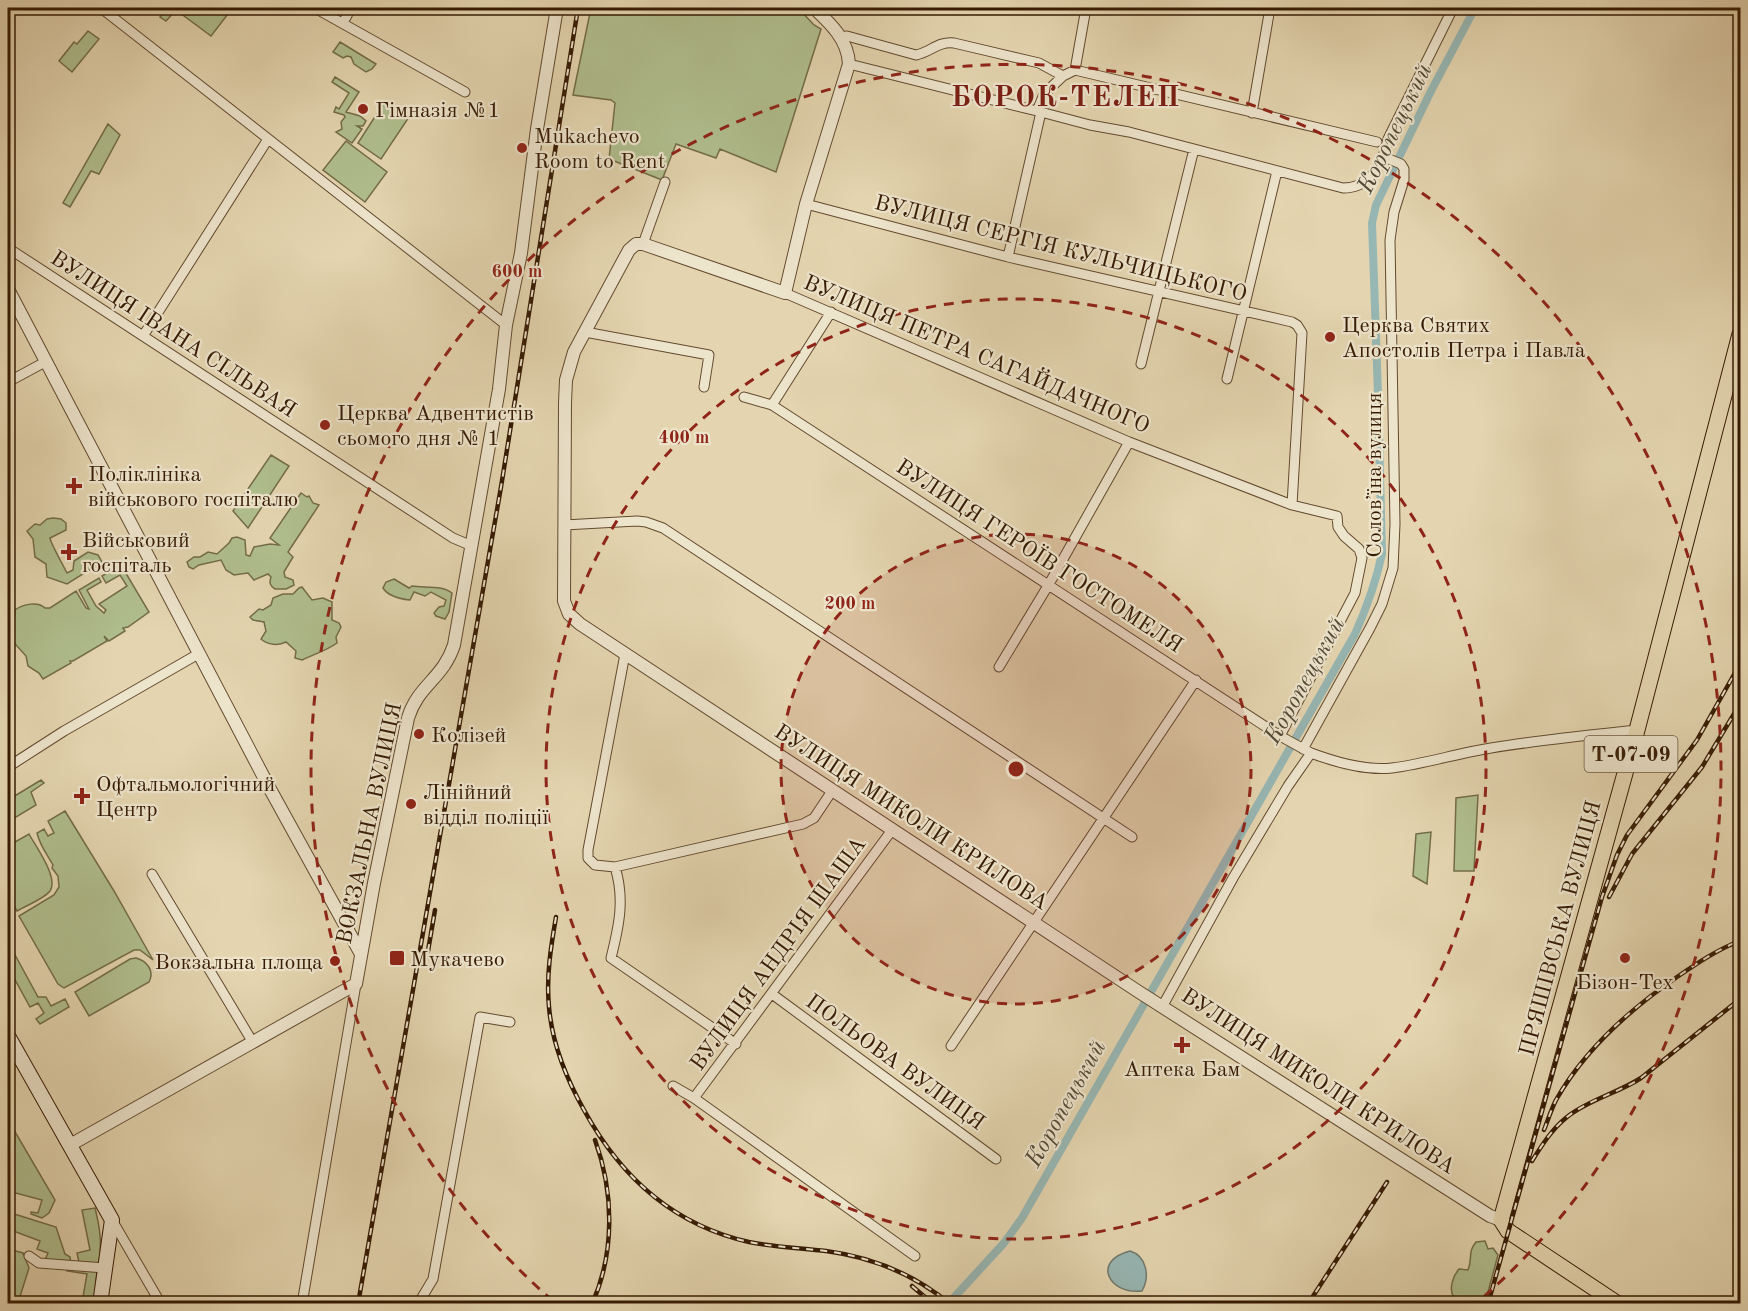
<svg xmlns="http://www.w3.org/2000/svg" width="1748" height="1311" font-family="'Old Standard TT',serif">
	<rect width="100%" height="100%" fill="#e4d5b0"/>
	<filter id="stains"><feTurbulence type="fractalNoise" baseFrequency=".00333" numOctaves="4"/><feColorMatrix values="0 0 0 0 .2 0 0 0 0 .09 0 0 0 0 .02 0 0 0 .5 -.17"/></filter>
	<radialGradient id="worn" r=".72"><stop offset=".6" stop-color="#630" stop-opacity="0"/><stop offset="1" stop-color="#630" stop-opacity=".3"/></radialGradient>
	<path fill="#b0be8e" stroke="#736c48" stroke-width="1.5" d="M168,8H218L228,14L211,36L176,10L166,21L160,17Z
		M591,8H798L814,25L821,29L776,172L720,149L716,158L676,144L662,180L609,159L615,103L611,100L573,95Z
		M88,31L99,39L72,72L59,61L74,42L77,44Z
		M340,42L376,64L372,69L366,72L354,64L351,57L347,56L343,58L333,52Z
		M335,77L359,92L346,112L360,116L366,121L363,126H357L362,129L352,143L336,132L342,129L341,122L345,117L344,115L334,112L336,107L339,109L349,93L332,82Z
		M385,101L409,117L381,159L358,143Z
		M108,124L120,135L99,174L91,171L70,207L63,203Z
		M346,141L387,172L365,202L323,170Z
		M271,455L289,466L248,528L233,511Z
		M301,493L307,497L309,496L313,503L319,505L288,552L293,557L284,572L285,577L293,580L294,585L286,589H275C270,586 269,583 271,577L268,574L254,580L248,573L234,575L226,570L221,560L199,565L193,569L189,567L187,562L194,557H200L208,552L217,554L229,543L232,538L237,537L245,540L246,555L250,556L254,547L270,544L279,545L270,538Z
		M53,518L61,519L66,523V530L50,538C50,542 64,567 67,573L73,570L74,561L88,552L98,555L102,562L67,584L47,577L46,564L35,557L33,539L27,531L35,524L40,525L47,519Z
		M121,565L149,612L128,627L123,628L125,631L109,641L104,636L107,641L73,661H70L71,663L43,679L39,673L28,666L26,656L8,636V620L15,616V610C23,604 38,601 45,608H50L76,591L86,608L89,609L79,590L99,578L101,582L87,590L96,606L104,613L106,610L99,604L127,586L120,575L106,583L102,576Z
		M394,579L409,588L412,586C425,588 442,585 452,593L449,612L445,619L436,616L434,613L439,607L444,606L446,600L431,592L425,596L414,592L410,600C401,599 388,596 383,588L386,582Z
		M302,587L312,600L323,598L332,602V620L339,623L341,627L336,637L337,643C326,651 314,654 302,660L295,658L296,651L286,642C278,646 268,645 261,639L266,631L264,622L253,620L250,617L259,609L263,610L271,605L273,598L283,594H293L299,588Z
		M41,780L44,783L31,792L36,805L8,822V800Z
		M1478,795L1474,871H1454L1456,798Z
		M65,811L114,891L153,960L140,950H134L64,988L58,984L19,916L54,895L59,887L58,876L52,868L53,865C47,854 40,846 37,833L44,829L48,836L54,833L48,821Z
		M1431,832L1427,884L1413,876L1416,834Z
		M29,834C36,847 59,878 50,891C44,899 27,905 17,911L8,894V846Z
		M8,942L38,997H46L51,1006L65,999L69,1007L40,1024L36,1019L44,1013L38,1003L30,1007L8,967Z
		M136,958C147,961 155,971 149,982L89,1016L75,992L130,959Z
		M9,1127L14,1130L55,1200L49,1213L42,1218L31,1214V1212L38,1213L42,1200L8,1191Z
		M95,1208C100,1228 102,1243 99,1263L79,1262L77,1253L90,1250L82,1210Z
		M8,1212L56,1227L65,1254L70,1257L71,1264L44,1262L48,1253L37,1249L40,1241L8,1229Z
		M1485,1241L1488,1249L1493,1248L1498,1255L1485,1303H1451L1453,1296C1449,1288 1453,1276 1459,1269L1468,1270C1473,1258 1467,1253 1476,1242Z
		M8,1249L23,1253L29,1268L18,1303L8,1301Z
		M68,1267L97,1271L94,1303H82L87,1274L67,1271Z"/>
	<path fill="#97b7b4" stroke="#70796d" stroke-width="1.5" d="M1130,1251C1147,1256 1150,1277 1142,1291C1109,1295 1091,1261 1130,1251Z"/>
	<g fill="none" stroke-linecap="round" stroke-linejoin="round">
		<path stroke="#97b7b4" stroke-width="8" d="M948,1304L1004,1243L1022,1218L1355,634C1367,607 1376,582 1382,554L1378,394L1372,223L1376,205L1431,91L1475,8"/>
		<defs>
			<path id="minor" d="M101,8L506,325
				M315,8L465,92
				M343,23L351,8
				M841,37L847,36L916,55C931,52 938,41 954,43L1039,63L1063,76L1075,70L1377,142
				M849,64L1037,111L1090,125L1129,132L1343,188C1372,188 1383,163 1388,139L1453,8
				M1075,70L1086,8
				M1037,111L1044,94L1063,76
				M1252,113L1270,8
				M806,204L1008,257L1292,322L1297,325L1302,333L1292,505
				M643,244L665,182
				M8,248L453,538L472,546
				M1008,257L1041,112
				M785,293L1129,442L1292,505L1337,516L1338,527L1344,536L1359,549L1362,558L1355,593L1280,736
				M585,332L709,355L704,387
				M143,336L268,139
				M1141,364L1194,149
				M1227,379L1277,171
				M8,382L45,362
				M744,397L772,405L1280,736L1311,753
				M772,405L831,312
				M564,525L637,521L646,522L663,528L1132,837
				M625,654L588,850V858L595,865L615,867L803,824L814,818L832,791
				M999,667L1049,584L1129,442
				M1303,749L1370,628L1382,604L1393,568L1395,524L1390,240L1394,212L1404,180V169L1401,164L1384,157
				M8,767L64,731L200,653
				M615,867C625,899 619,926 611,958L736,1044
				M152,874L252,1041
				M772,994L996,1159
				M1162,1007L1233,878L1288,786L1311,753C1335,762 1366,771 1392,768C1425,764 1458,753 1491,748C1540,740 1588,735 1637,730
				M951,1046L1196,680
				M673,1086L694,1098L915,1256
				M694,1098L892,830
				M112,1220L161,1304
				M29,1256L39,1263L105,1268
				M302,1304L356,984
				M418,1304L433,1279L480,1017L510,1022"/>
			<path id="tertiary" d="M814,8C831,24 848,40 849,64L806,204L785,293L643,244H636L629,250L574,352L566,380L565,403L564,601L569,614L580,624L1139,992L1490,1216L1501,1220
				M8,289L270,789L361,954
				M70,1145L356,984L374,883L408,718C418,685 443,679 454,645L499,389L506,325L521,253L537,129L557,8"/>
			<path id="secondary" d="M8,1036L112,1220L100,1304"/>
			<path id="primary" d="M1618,1304L1508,1231L1501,1220L1637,730L1740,334"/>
		</defs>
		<use href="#minor" stroke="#624a2e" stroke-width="11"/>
		<use href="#tertiary" stroke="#624a2e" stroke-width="14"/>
		<use href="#secondary" stroke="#361b03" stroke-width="16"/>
		<use href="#primary" stroke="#361b03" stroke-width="17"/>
		<use href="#minor" stroke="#ede4cc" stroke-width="9"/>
		<use href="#tertiary" stroke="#ede4cc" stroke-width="12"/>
		<use href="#secondary" stroke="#ede4cc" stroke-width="14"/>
		<use href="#primary" stroke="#e4d5b0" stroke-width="15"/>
		<defs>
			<path id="rail" d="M1609,897L1632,854L1702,767L1740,704
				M556,917C551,946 546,976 549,1007C552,1043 566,1078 584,1110C620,1176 673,1225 749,1242C774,1247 800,1248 826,1251C871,1257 914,1274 950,1304
				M428,951L435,910
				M1544,1130C1548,1120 1551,1110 1556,1100C1585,1049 1629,1010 1677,977C1696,964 1718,949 1740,941
				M1532,1161C1542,1145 1552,1129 1567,1117C1588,1100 1618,1093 1641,1078L1740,999
				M912,1286L933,1304
				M1139,1301L1141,1304
				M358,1304L501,487L578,8
				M592,1304C615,1253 614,1192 595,1140
				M1308,1304L1387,1182
				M1488,1304L1602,897L1617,855L1627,835L1697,740L1740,664"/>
		</defs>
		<use href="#rail" stroke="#361b03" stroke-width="4.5"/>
		<use href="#rail" stroke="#ede4cc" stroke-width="2" stroke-dasharray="7" stroke-linecap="butt"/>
	</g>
	<circle cx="1016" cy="769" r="235" fill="#8f2418" fill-opacity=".12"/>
	<g fill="none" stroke="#8f2418" stroke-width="3" stroke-dasharray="10 8">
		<circle cx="1016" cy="769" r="235"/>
		<circle cx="1016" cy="769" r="470"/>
		<path d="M553 1301A705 705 0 1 1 1479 1301"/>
	</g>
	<g fill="#8f2418" stroke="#ede4cc" stroke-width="2">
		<circle cx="363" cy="109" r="6"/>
		<circle cx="522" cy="148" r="6"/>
		<circle cx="1330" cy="337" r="6"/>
		<circle cx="325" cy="425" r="6"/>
		<path d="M71 477h6v6h6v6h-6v6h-6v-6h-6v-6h6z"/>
		<path d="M66 543h6v6h6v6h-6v6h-6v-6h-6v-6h6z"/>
		<circle cx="419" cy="734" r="6"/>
		<path d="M79 787h6v6h6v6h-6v6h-6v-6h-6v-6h6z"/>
		<circle cx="411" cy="804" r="6"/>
		<rect x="389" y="950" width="16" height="16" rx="3"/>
		<circle cx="1625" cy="958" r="6"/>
		<circle cx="335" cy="961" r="6"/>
		<path d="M1179 1036h6v6h6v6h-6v6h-6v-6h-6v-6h6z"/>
	</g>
	<g text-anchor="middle" stroke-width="4.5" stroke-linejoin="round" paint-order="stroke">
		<rect fill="#ede4cc" stroke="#6d573f" stroke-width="1.5" x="1584.5" y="736" width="93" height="36" rx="4.5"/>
		<g font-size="21" font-weight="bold" fill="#361b03">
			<text x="1631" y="761">Т-07-09</text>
		</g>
		<g font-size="22" fill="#361b03" stroke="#ede4cc" text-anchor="start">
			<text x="375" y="117">Гімназія №1</text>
			<text x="534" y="143">Mukachevo<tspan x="534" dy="25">Room to Rent</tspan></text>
			<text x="1342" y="332">Церква Святих<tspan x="1342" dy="25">Апостолів Петра і Павла</tspan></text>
			<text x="337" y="420">Церква Адвентистів<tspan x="337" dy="25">сьомого дня № 1</tspan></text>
			<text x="88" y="481">Поліклініка<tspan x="88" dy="25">військового госпіталю</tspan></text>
			<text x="82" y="547">Військовий<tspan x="82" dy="25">госпіталь</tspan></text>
			<text x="431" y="742">Колізей</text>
			<text x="96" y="791">Офтальмологічний<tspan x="96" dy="25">Центр</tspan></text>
			<text x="423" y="799">Лінійний<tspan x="423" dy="25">відділ поліції</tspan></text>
			<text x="410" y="966">Мукачево</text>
			<text x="323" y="969" text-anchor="end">Вокзальна площа</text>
			<text x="1625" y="989" text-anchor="middle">Бізон-Тех</text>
			<text x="1182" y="1076" text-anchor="middle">Аптека Бам</text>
		</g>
		<g font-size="22" fill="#361b03" stroke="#ede4cc">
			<text transform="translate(1061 247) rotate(14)" y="8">ВУЛИЦЯ СЕРГІЯ КУЛЬЧИЦЬКОГО</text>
			<text transform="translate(174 333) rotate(33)" y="8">ВУЛИЦЯ ІВАНА СІЛЬВАЯ</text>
			<text transform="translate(977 353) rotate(23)" y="8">ВУЛИЦЯ ПЕТРА САГАЙДАЧНОГО</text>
			<text transform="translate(1373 475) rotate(-90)" y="8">Соловʼїна вулиця</text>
			<text transform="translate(1040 555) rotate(33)" y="8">ВУЛИЦЯ ГЕРОЇВ ГОСТОМЕЛЯ</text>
			<text transform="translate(912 816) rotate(33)" y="8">ВУЛИЦЯ МИКОЛИ КРИЛОВА</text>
			<text transform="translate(368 823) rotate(-78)" y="8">ВОКЗАЛЬНА ВУЛИЦЯ</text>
			<text transform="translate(1559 928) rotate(-75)" y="8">ПРЯШІВСЬКА ВУЛИЦЯ</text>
			<text transform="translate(777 953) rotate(-54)" y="8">ВУЛИЦЯ АНДРІЯ ШАША</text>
			<text transform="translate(896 1061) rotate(36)" y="8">ПОЛЬОВА ВУЛИЦЯ</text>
			<text transform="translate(1319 1080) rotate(33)" y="8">ВУЛИЦЯ МИКОЛИ КРИЛОВА</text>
		</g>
		<g font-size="24" font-style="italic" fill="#534a38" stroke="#ede4cc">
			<text transform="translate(1394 128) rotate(-64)" y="8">Коропецький</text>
			<text transform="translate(1304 680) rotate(-61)" y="8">Коропецький</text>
			<text transform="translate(1065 1103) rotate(-61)" y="8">Коропецький</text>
		</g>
		<g font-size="28" font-weight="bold" letter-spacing="1.5" fill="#7a1f14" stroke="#ede4cc">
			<text x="1066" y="106">БОРОК-ТЕЛЕП</text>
		</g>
	</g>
	<circle cx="1016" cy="769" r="9" fill="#8f2418" stroke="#ede4cc" stroke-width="3"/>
	<g font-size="18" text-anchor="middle" font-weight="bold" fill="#8f2418" stroke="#ede4cc" stroke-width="4.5" stroke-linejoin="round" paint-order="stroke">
		<text x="517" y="277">600 m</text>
		<text x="684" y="443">400 m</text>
		<text x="850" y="609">200 m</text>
	</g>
	<rect width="1748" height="1311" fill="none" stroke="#e4d5b0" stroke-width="30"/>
	<rect x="9" y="9" width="1730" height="1293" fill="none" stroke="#361b03" stroke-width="3"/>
	<rect x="15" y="15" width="1718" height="1281" fill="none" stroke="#361b03" stroke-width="1.5"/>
	<rect width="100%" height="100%" filter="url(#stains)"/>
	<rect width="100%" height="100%" fill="url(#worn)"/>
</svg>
